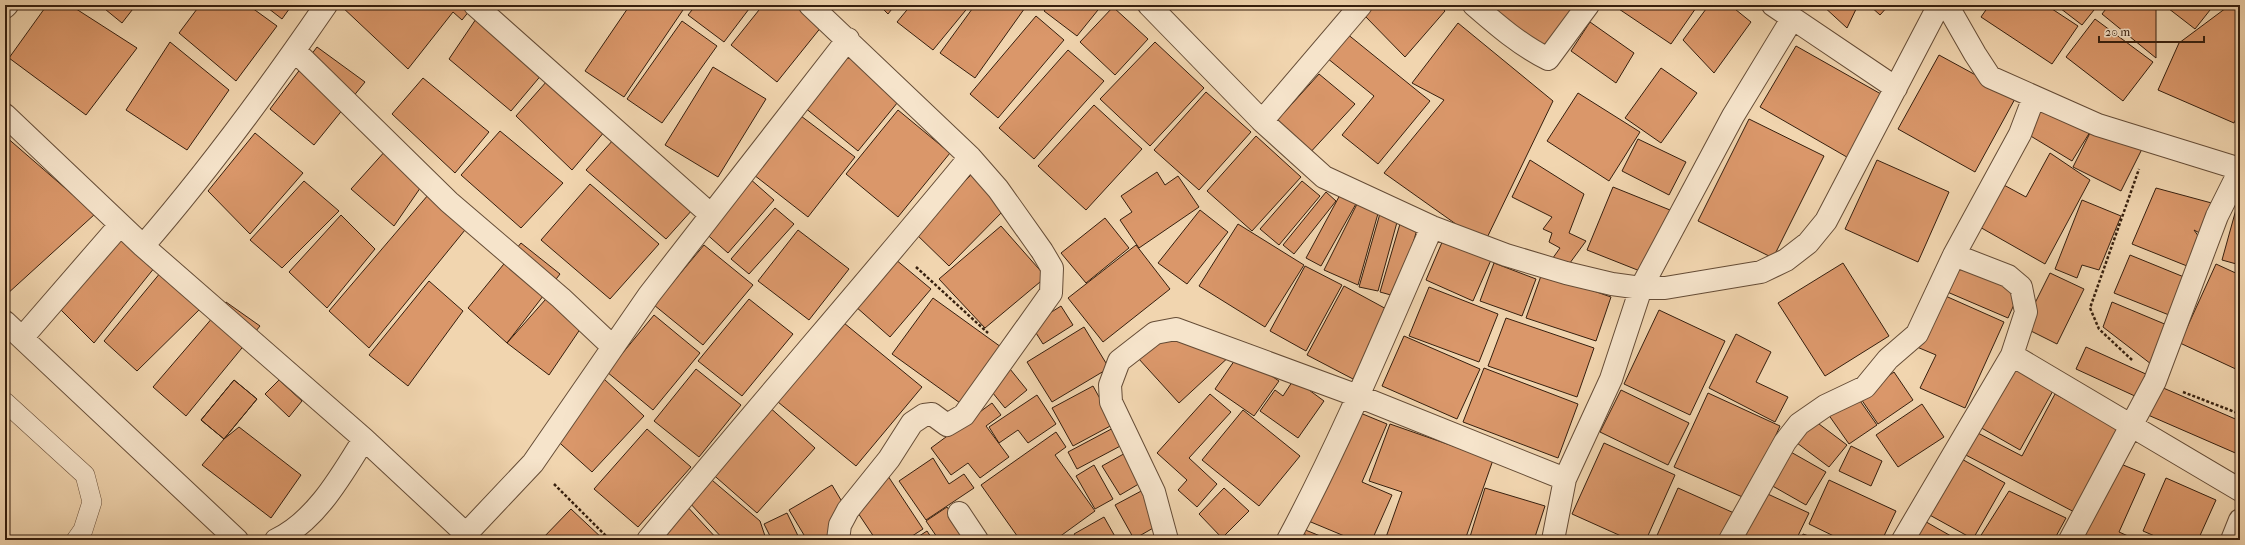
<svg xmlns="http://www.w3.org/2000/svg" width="2245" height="545" font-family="'IM FELL French Canon',serif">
	<rect width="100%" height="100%" fill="#f1d5af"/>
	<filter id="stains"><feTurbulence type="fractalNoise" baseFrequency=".005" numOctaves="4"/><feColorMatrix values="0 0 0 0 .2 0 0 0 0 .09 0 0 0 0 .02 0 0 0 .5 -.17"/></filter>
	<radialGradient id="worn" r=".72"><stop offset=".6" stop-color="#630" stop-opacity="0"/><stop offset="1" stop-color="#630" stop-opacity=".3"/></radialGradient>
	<path fill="#da976a" stroke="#361f0e" d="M47,5H70L137,48L86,115L9,58Z
		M100,5H136L122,23Z
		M200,5H248L277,26L236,81L179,33Z
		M264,5H292L282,19Z
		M340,5H474L462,20L453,12L408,69Z
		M630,5L685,7L624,97L585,71Z
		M696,5H752L724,42L688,15Z
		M763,5H796L822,26L777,82L731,45Z
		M879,5H895L888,14Z
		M911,5H970L933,50L897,22Z
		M975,5H1027L975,78L940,53Z
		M1049,5H1102L1077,36L1044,11Z
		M1374,5H1439L1445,11L1405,57L1365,16Z
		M1501,5H1579L1547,51L1494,15Z
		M1613,5H1698L1671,44Z
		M1709,5H1730L1751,22L1714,73L1683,40Z
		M1822,5H1858L1847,28Z
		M1869,5H1889L1880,15Z
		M1986,5H2046L2078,26L2052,64L1981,17L1988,7Z
		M2056,5H2098L2082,25Z
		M2109,5H2156V58L2102,14Z
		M2164,5H2214L2195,29Z
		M2230,5L2240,7V110L2234,123L2158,90L2179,43Z
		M1113,7L1148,39L1115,75L1080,42Z
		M478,16L543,73L511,111L449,59Z
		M1036,16L1064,40L998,118L970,94Z
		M2095,19L2153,62L2123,101L2066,57Z
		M682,21L717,46L662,123L627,99Z
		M1590,22L1634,53L1616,83L1571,51Z
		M1458,23L1553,101L1484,244L1384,173L1444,100L1412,83Z
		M1346,33L1430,101L1378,164L1342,135L1374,96L1327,58Z
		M170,42L229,90L187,150L126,110Z
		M1155,42L1204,88L1150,146L1100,99Z
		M1796,46L1888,98L1852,160L1760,107Z
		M317,47L365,82L314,145L270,109Z
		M1068,50L1104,81L1034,159L999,128Z
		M849,53L902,97L858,151L804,107Z
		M1939,55L2016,97L1975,172L1898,129Z
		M713,67L766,99L718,177L665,145Z
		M1661,68L1697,93L1661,143L1625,118Z
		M1319,74L1355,104L1307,156L1272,126Z
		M423,78L489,132L455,173L392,114Z
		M547,81L605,131L572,170L516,116Z
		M1206,92L1251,132L1199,190L1154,150Z
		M1578,93L1640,132L1609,181L1547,141Z
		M2042,103L2090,132L2072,161L2024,132Z
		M1094,105L1142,149L1086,210L1038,166Z
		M898,110L950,153L898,217L846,174Z
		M801,116L855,157L808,217L754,175Z
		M1749,119L1824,156L1773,258L1698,221Z
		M2094,125L2142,149L2121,191L2073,167Z
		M500,131L563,183L521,228L461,175Z
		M255,133L303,173L250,234L208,191Z
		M5,136L95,214L6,295L5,294Z
		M1256,136L1301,177L1252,231L1207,191Z
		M614,139L693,209L666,239L586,170Z
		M1638,139L1686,162L1669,195L1622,171Z
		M387,149L423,184L394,226L351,189Z
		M2050,153L2090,180L2045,264L1978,226L2002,184L2026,197Z
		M1530,160L1584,194L1569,233L1586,241L1567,267L1550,262L1560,248L1549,242L1552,233L1543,229L1552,217L1512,197Z
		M1877,160L1949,192L1918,262L1845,229Z
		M1157,172L1165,185L1178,176L1199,207L1139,248L1120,220L1132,212L1121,196Z
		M971,175L1005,209L949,266L914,232Z
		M749,178L774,200L728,253L703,231Z
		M304,181L339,211L282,268L250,240Z
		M440,181L478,214L369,348L329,311Z
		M1302,181L1320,196L1279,245L1260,229Z
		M590,184L659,244L610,299L541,240Z
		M1613,187L1670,210L1645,273L1587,250Z
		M2156,188L2219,205L2207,237L2194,230L2204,244L2192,268L2132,244Z
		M1326,192L1336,201L1294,254L1283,245Z
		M1341,193L1357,202L1321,266L1306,258Z
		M2240,195V265L2222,260Z
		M2082,200L2121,216L2099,270L2082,265L2077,278L2055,269Z
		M1358,202L1379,210L1358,285L1324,270Z
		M775,208L794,224L749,274L731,259Z
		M1200,210L1228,232L1187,284L1158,263Z
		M1381,210L1399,215L1378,291L1359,287Z
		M341,215L375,249L327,308L289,272Z
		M1402,217L1419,222L1398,297L1380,292Z
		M1105,218L1129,248L1086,283L1061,253Z
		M1238,224L1304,265L1265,327L1199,286Z
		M1001,226L1046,277L985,328L939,279Z
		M798,230L849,269L809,320L758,281Z
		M119,235L155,267L94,343L57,306Z
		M1443,240L1491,260L1473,301L1426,280Z
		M521,243L560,274L507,343L468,308Z
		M704,245L753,285L703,345L654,305Z
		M1136,245L1170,289L1103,342L1068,298Z
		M2130,255L2184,277L2169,315L2114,293Z
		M895,259L931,289L890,337L855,306Z
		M1494,263L1536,279L1522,316L1480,301Z
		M1843,263L1889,336L1825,376L1778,303Z
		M1957,263L2020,291L2008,318L1945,291Z
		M2216,264L2240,275V371L2180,343Z
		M1305,266L1342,285L1306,351L1270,331Z
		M161,272L203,306L137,371L104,341Z
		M1542,273L1611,297L1596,341L1526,318Z
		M2050,273L2084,289L2057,344L2023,327Z
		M429,281L463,311L408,386L369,355Z
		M1344,286L1390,311L1353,379L1307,355Z
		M1429,287L1498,314L1479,362L1409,336Z
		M553,291L585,322L549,375L507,343Z
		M1941,294L2004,322L1965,408L1920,388L1936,355L1917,347Z
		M933,298L1001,347L960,403L892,354Z
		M749,299L793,334L742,396L698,361Z
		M226,302L260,326L186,416L153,387Z
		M2112,302L2167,325L2151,364L2103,327Z
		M1061,306L1073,325L1043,344L1031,325Z
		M1659,310L1725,341L1690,415L1624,384Z
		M654,315L700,353L653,410L607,372Z
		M1506,318L1594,348L1577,397L1488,366Z
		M844,323L922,387L856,466L778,402Z
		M1084,327L1109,368L1052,402L1027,362Z
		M1736,334L1771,352L1756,382L1788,397L1775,422L1709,388Z
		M1184,336L1232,354L1179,403L1138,358L1160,338Z
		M1404,336L1480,369L1457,419L1382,386Z
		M2086,347L2148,375L2137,397L2076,369Z
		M1239,354L1279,381L1254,416L1215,389Z
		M2011,365L2054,389L2020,450L1978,426Z
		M1484,368L1578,404L1558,458L1463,422Z
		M696,369L741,405L699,457L654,421Z
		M1010,369L1027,390L1005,408L988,387Z
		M1894,372L1913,400L1878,424L1859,396Z
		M604,379L644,416L592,472L552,436Z
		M1294,379L1324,401L1298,438L1260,411L1275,390L1283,396Z
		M234,380L257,399L224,439L201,420Z
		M234,380L257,399L224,439L201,420Z
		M279,380L302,401L289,417L265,394Z
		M1093,386L1114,424L1073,446L1052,408Z
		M2161,387L2240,421V455L2148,415Z
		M1621,390L1689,423L1668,465L1600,432Z
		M1708,393L1780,426L1747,499L1674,467Z
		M1210,394L1231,412L1189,458L1217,484L1197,507L1178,490L1187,480L1157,453Z
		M2055,394L2124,431L2080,515L1962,453L1974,431L2022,456Z
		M1037,395L1056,424L1028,443L1018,430L999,443L989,427Z
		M1856,395L1877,425L1849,444L1828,414Z
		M992,403L1001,415L986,426L1009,457L980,478L968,463L951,475L931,448Z
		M1922,404L1944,437L1898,467L1876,435Z
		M767,405L815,448L757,513L709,471Z
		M1243,410L1300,456L1259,506L1202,460Z
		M1353,410L1387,424L1362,482L1392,495L1372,540H1354L1306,520Z
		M1815,421L1847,445L1829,467L1797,443Z
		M1390,424L1493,460L1465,540H1385L1402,492L1369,481Z
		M1117,426L1126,443L1077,469L1068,452Z
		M239,427L301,475L271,518L202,465L224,439Z
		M647,429L691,467L638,527L594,489Z
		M1056,432L1066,447L1055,455L1095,511L1055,540H1020L981,485Z
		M1604,443L1675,475L1646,540H1630L1572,514Z
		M1851,446L1882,461L1871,486L1839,471Z
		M1129,451L1142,482L1120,495L1102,466Z
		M1789,451L1826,472L1806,505L1769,484Z
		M1958,457L2005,483L1973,539L1926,513Z
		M933,458L949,484L964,474L974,488L926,520L899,481Z
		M2116,462L2145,474L2119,532L2137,540H2082Z
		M1094,465L1113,499L1095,509L1076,476Z
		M886,473L923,529L906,540H876L856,510Z
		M706,475L760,521L765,536L760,540H724L688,501Z
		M2166,478L2216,500L2198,540H2164L2143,531Z
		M1829,480L1896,511L1882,540H1842L1809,524Z
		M832,485L844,505L834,540H807L789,510Z
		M1224,488L1249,511L1222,538L1199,514Z
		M1485,488L1545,506L1534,540H1469Z
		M1678,488L1734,513L1722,540H1655Z
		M1145,489L1162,523L1134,539L1115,505Z
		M1759,490L1809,513L1796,540H1735Z
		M2009,491L2066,518L2054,540H1978Z
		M684,503L718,540H654Z
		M947,507L970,540H939L926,521Z
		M571,509L604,540H541Z
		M787,513L800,540H767L771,538L764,524Z
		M1104,517L1117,540H1078L1074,534Z
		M1921,519L1958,540H1909Z
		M1303,529L1330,540H1307Z
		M927,531L933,540H913Z
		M1803,534L1820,540H1801Z"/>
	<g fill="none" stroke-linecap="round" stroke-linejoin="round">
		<defs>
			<path id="service" d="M5,402L85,475L92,502L83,530L76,540"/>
			<path id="minor" d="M475,5L710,214
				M810,5L970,157L998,189L1042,251L1052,268L1051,293L964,415L947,425L932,414L924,415L912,423L889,459L848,510L840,525L838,540
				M1149,5L1262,121L1324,177L1432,227L1506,255L1566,273L1612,284L1641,288H1665L1761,272L1786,260L1808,243L1826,221L1939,5
				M1474,5C1497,25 1520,45 1548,59L1588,5
				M1773,5L1896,88
				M1947,5L1975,54L1990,77L2098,125L2240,169
				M5,7L7,5
				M295,51L449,202L561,298L613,347
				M5,115L143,246L364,439L466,534L533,463L649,295L848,39
				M1262,121L1361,5
				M143,246C209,170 269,88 326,5
				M5,322L237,540
				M22,338L120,225
				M2012,355L2240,490
				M959,513L977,540
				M276,540C316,521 341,476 364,439
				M648,540C754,411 864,286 970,157
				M1167,540L1154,492L1111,402L1110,385L1119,361L1155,333L1176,329L1358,396L1565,479
				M1288,540C1342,439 1386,332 1432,227
				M1553,540L1565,479L1611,379L1641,288L1733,116L1792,19
				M1730,540L1785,442L1799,424L1825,406L1865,387L1888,359L1917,334L1954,255L2020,134L2034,97
				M1903,540L2012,355L2026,312L2021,287L2008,276L1954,255
				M2070,540L2155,381L2217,216L2240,170
				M2232,540L2240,520"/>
		</defs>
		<use href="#service" stroke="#654c36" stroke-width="20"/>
		<use href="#minor" stroke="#654c36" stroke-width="24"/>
		<path stroke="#361f0e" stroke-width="2.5" stroke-dasharray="3 2" stroke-linecap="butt" d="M916,267L988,333
			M2132,360L2099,329L2090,308L2139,169
			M2183,392L2240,414
			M554,484L610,540"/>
		<use href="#service" stroke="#f6e4cb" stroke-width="19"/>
		<use href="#minor" stroke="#f6e4cb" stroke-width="22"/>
	</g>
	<rect width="2245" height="545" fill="none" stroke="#f1d5af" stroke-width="20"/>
	<rect x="6" y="6" width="2233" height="533" fill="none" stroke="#361f0e" stroke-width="2"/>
	<rect x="10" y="10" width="2225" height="525" fill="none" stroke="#361f0e"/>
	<path d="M2099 36v6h105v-6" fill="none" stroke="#361f0e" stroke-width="2"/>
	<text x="2105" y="36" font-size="12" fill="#361f0e" stroke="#f6e4cb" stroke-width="3" paint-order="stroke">20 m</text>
	<rect width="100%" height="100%" filter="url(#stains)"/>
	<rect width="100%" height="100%" fill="url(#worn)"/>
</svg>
